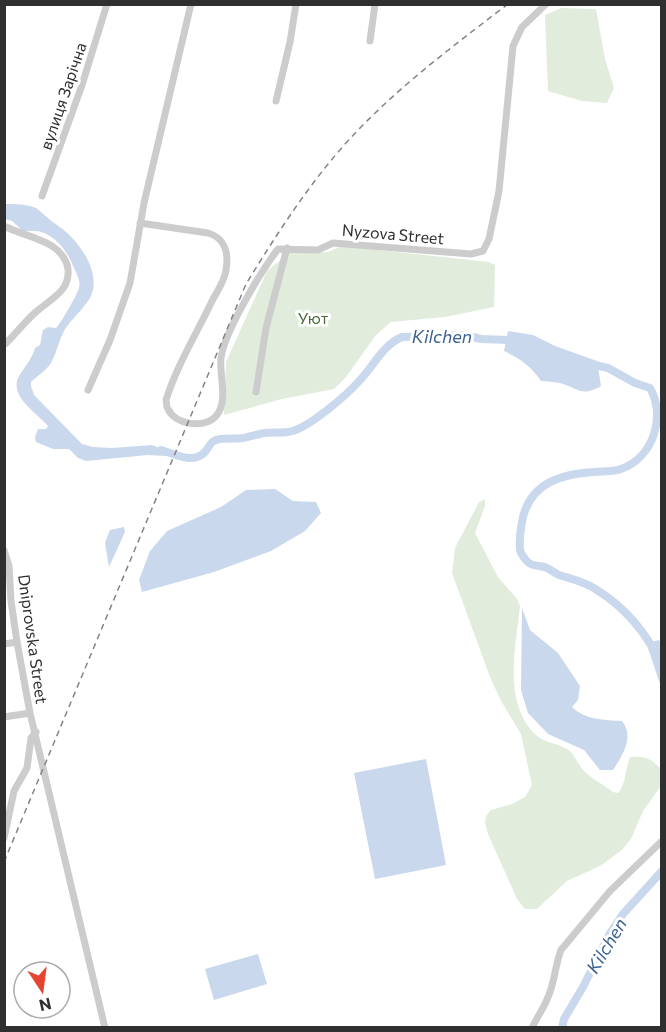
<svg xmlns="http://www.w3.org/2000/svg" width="666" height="1032" font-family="Commissioner,sans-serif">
	<rect width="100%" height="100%" fill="#fff"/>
	<path fill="#e2ecdd" d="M561,8L596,9L605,59L614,88L607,103L582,101L548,91L545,15Z
		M341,246L489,262L495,265L494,307L445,317L391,322L376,335L346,377L334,389L282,399L224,415L226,362L267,271L289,253L328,252Z
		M485,499V506L475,533L498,577L517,599L520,606C516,647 502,702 536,735C546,744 560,743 570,751C575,756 578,764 583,770C591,778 604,785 613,792L618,793C626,785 625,769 630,757C644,756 651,758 661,769V786L643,811L631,839L622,850L600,866L567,881L537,909H525L517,899L488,834L485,822L486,816L491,810L512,804L525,797L532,785L521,734L501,701L490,677L452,573L455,548L479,502Z"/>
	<path fill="#c9d8ec" d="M4,204C13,204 28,204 36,208C43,213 49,220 57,225C77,238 102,271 91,296C85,307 76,315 68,325C59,336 58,351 51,363C47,370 37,376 31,382V386L34,395L82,444L93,447L112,448L152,445L164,450H172L170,453L166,456L148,455L86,461L78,458L69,449H53L36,442L35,437L38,429H46L48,426C37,413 8,396 19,376C25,366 32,359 35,348L40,345L43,330L48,327L56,328C60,325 78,293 79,288C81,280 76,273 73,266C66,247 47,225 24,232L12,221L5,219Z
		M508,331L533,335L555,346L597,361L601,386C581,397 580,389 560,383C554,382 547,381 541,381C530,365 520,359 504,351Z
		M275,489L293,501L316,502L321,513L305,531L271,551L214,572L142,592L139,580L150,551L167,531L221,507L246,490Z
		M124,527L125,532L109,567L105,543L110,530Z
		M522,608L530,630L558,653L580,686L578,700L572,707C585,720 605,720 622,721C635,737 622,756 613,770H600L584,750L548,734L528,713L521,690Z
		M659,640L661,645V687L648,648L651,642Z
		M426,759L446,865L375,879L354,773Z
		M258,954L267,984L214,1000L205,969Z"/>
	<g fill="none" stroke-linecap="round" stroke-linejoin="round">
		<path stroke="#c9d8ec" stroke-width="8" d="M586,363L608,368L635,383L650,388C666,416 654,457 621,469C613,472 603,471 594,472C562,474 532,482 523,517C521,525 518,546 521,553C523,556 526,561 529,563C535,567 542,565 547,568C551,570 555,573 559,575C572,579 586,582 597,590C626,608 647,634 662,665
			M161,450C174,454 192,464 204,453C210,447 210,440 220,439C228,438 236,439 243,438C250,437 257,434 265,433C272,432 280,433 288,432C307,430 348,394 361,379C374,365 383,345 402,337L465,335L481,339L510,340L516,342
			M562,1028L564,1019L583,987L609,935L623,914L662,871"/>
		<path stroke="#ccc" stroke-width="7" d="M370,41L375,4
			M276,101L290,42L296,4
			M42,196L82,85L107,4
			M140,223L208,233C225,238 229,253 226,270C225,280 218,290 213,299C197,333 177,365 166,400C167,403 166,407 168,409C175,425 205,429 216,416C229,401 219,376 221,358C224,333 261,271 278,249L318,250L333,243L471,254L483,251L489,239L499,191L513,46L522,27L546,4
			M4,226C20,234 37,237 52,246C60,251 67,260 68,269C70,291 52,298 37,311C25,321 16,334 4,345
			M88,390L110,340L130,283L144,203L191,4
			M256,392L266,328L287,248
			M4,550L9,566L11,601L17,642L30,713L105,1028
			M4,644L17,642
			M4,717L30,713
			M4,838L14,791L27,768L31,738L36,732
			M532,1028C537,1017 544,1008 548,997C555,982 555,965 561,950L610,891L662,841"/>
		<path stroke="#848484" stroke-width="1.5" stroke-dasharray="6 4.5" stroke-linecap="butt" d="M4,862L246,284C280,229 315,174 361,127C406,81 457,43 508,4"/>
	</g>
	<g text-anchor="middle" stroke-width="6" stroke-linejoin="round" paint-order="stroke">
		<g font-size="16" fill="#2f2f2f" stroke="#fff">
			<text transform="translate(63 96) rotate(-71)" y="6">вулиця Зарічна</text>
			<text transform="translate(393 234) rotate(5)" y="6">Nyzova Street</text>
			<text transform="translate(33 639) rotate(82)" y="6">Dniprovska Street</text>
		</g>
		<g font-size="16" fill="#4a6b3c" stroke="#fff">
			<text x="313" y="324">Уют</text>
		</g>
		<g font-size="18" font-style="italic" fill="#3c6292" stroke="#fff">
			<text x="442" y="343">Kilchen</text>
			<text transform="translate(607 946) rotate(-59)" y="6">Kilchen</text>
		</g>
	</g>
	<rect width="666" height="1032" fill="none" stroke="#2f2f2f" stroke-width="12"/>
	<g transform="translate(42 990) rotate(167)"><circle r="28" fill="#ffffff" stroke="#acacac" stroke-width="1.5"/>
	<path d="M0-4.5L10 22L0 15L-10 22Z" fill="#e64331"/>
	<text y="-9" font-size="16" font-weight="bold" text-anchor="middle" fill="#2f2f2f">N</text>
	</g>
</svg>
